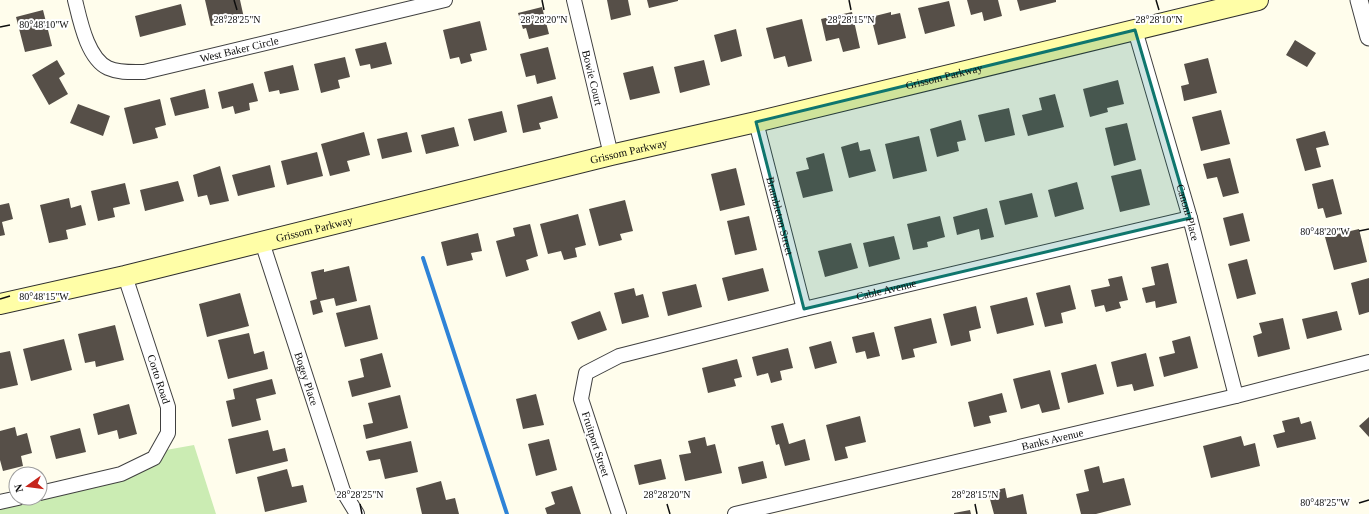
<svg xmlns="http://www.w3.org/2000/svg" width="1369" height="514" font-family="Georgia,serif">
	<rect width="100%" height="100%" fill="#fffdec"/>
	<path fill="#cbecb3" d="M194,445L216,514H0V509L122,481L157,463L166,450Z"/>
	<g fill="none" stroke-linecap="round" stroke-linejoin="round">
		<path stroke="#2e83d7" stroke-width="4" d="M423,258L507,514"/>
	</g>
	<path fill="#564f48" d="M205,0H240L244,18L211,26Z
		M607,0H628L631,15L611,20Z
		M647,0H678V1L649,8Z
		M967,0H998L1002,16L984,21L982,12L971,15Z
		M1017,0H1056V2L1020,11Z
		M949,1L955,26L925,34L918,8Z
		M181,4L186,25L140,37L135,16Z
		M542,7L549,34L529,39L526,28L523,29L518,13Z
		M43,10L52,46L25,52L16,17Z
		M852,12L860,48L843,52L839,38L826,41L821,19Z
		M891,12V15L900,13L906,38L878,45L871,17Z
		M802,19L812,61L788,67L785,56L774,59L766,28Z
		M480,21L487,50L470,54L472,61L461,64L459,57L450,59L443,30Z
		M736,29L742,56L721,62L714,35Z
		M1295,40L1316,53L1307,67L1286,55Z
		M386,42L392,64L371,69L370,64L360,66L355,49Z
		M548,47L556,79L537,84L535,75L526,77L520,54Z
		M345,57L350,77L338,80L340,88L321,93L314,64Z
		M1208,58L1217,93L1184,101L1181,86L1189,84L1184,64Z
		M57,60L65,74L59,78L68,94L49,105L32,75Z
		M704,60L710,85L680,93L674,67Z
		M293,65L299,90L280,94L279,90L269,92L264,72Z
		M653,66L660,93L630,100L623,73Z
		M1118,80L1124,104L1107,108L1108,112L1090,117L1083,89Z
		M253,83L258,101L249,103L250,110L235,114L233,106L222,109L218,92Z
		M205,89L209,108L175,116L170,98Z
		M1055,94L1064,127L1028,136L1022,115L1042,110L1039,98Z
		M552,96L558,118L539,123L541,129L523,133L517,105Z
		M160,99L166,125L155,128L158,138L133,144L124,108Z
		M78,104L110,116L103,136L70,123Z
		M1009,108L1015,135L985,142L978,115Z
		M1221,110L1230,144L1201,151L1192,117Z
		M502,111L507,132L474,141L468,119Z
		M961,120L966,140L957,142L959,151L937,157L930,129Z
		M1127,123L1136,160L1114,166L1105,128Z
		M454,127L459,146L426,154L421,135Z
		M1325,131L1329,145L1316,148L1321,167L1305,171L1296,139Z
		M364,132L370,155L347,161L350,171L330,176L321,144Z
		M407,132L412,152L382,159L377,139Z
		M919,136L927,171L893,179L885,144Z
		M858,142L860,151L870,149L876,171L849,178L841,147Z
		M317,152L323,176L287,185L281,161Z
		M824,153L833,191L803,198L796,172L809,169L806,158Z
		M1230,158L1239,193L1223,197L1217,177L1207,179L1203,164Z
		M270,165L275,187L238,196L232,175Z
		M220,166L229,201L210,205L207,195L198,197L193,175Z
		M736,168L745,205L720,211L711,174Z
		M1141,169L1150,205L1120,212L1111,176Z
		M1333,179L1342,214L1326,218L1323,208L1318,209L1312,184Z
		M178,181L184,201L145,211L140,190Z
		M1077,182L1084,209L1055,217L1048,190Z
		M125,183L130,204L113,208L115,217L98,221L91,191Z
		M1032,193L1038,217L1005,225L999,201Z
		M69,198L71,208L81,205L86,225L66,230L68,239L49,243L40,205Z
		M625,200L633,231L620,234L622,240L599,246L589,209Z
		M9,203L13,219L2,222L5,235L0,236V205Z
		M987,208L994,237L981,240L979,229L957,235L953,217Z
		M1243,213L1250,241L1230,246L1223,218Z
		M578,214L586,245L575,248L577,257L564,260L561,251L548,254L540,224Z
		M749,216L757,250L735,255L727,221Z
		M940,216L945,237L927,242L928,247L913,250L907,224Z
		M530,224L538,256L526,260L529,270L506,277L496,241L515,236L513,228Z
		M1359,229L1367,262L1334,270L1325,237Z
		M478,233L482,251L471,253L473,260L447,266L441,242Z
		M894,236L900,259L869,267L863,243Z
		M851,243L858,268L825,277L818,251Z
		M1247,259L1256,294L1237,299L1228,264Z
		M1168,263L1177,303L1156,308L1155,301L1146,303L1142,288L1155,285L1151,267Z
		M349,266L357,301L336,306L334,298L320,301L323,312L313,315L310,301L317,299L311,272L324,269V272Z
		M763,268L769,291L728,301L722,278Z
		M1122,276L1128,300L1119,302L1121,308L1106,312L1104,305L1095,307L1091,290L1110,286L1108,279Z
		M1369,278V312L1359,315L1351,283Z
		M696,284L702,307L668,316L662,292Z
		M1070,285L1076,309L1061,313L1063,323L1045,327L1036,293Z
		M634,288L636,296L643,294L649,317L622,324L614,293Z
		M240,293L249,326L207,337L199,304Z
		M1027,297L1034,325L997,334L990,306Z
		M370,305L378,339L345,347L336,313Z
		M976,306L981,328L969,331L971,341L951,346L943,314Z
		M600,311L607,330L578,340L571,322Z
		M1337,311L1342,330L1307,339L1302,319Z
		M931,318L937,343L913,349L915,357L902,360L894,327Z
		M1283,318L1290,349L1258,357L1253,336L1262,333L1259,323Z
		M115,325L124,360L96,367L95,361L85,363L78,334Z
		M874,332L880,356L867,359L865,351L856,353L852,337Z
		M249,333L254,354L264,351L268,369L228,379L218,340Z
		M1190,336L1198,368L1164,377L1159,357L1175,353L1172,341Z
		M64,339L72,370L31,381L23,349Z
		M831,341L837,363L815,369L809,347Z
		M788,348L793,368L780,371L782,380L771,383L768,373L757,376L752,357Z
		M10,351L18,385L0,389V353Z
		M382,353L391,387L352,397L348,381L364,377L360,359Z
		M1146,353L1154,386L1134,391L1132,384L1117,387L1111,362Z
		M737,359L742,377L734,379L736,386L708,393L702,368Z
		M1096,364L1104,394L1068,403L1061,373Z
		M1050,370L1060,409L1042,413L1039,404L1021,409L1013,379Z
		M272,379L276,394L256,399L261,420L232,427L226,401L235,399L233,389Z
		M1002,393L1007,412L989,416L991,423L974,427L968,402Z
		M536,394L544,425L523,429L516,399Z
		M400,395L408,428L366,439L363,425L373,423L368,403Z
		M129,404L137,434L119,439L117,430L98,435L93,414Z
		M860,416L866,442L845,447L848,458L835,461L826,425Z
		M1299,417L1301,424L1311,421L1316,439L1277,448L1273,435L1285,432L1282,421Z
		M1369,417V437L1359,426Z
		M783,423L789,444L805,439L810,460L785,466L779,444L776,445L771,426Z
		M15,427L17,436L27,433L32,453L21,456L23,466L3,471L0,460V431Z
		M80,428L86,452L56,459L50,436Z
		M268,430L273,451L285,448L288,461L236,474L228,439Z
		M1241,436L1244,446L1255,443L1260,466L1211,478L1203,446Z
		M705,437L707,446L715,444L722,473L685,481L679,455L691,453L688,441Z
		M549,439L557,470L536,476L528,444Z
		M411,441L418,472L385,479L380,459L369,461L366,451Z
		M661,459L666,479L639,485L634,465Z
		M763,461L767,478L742,484L738,467Z
		M1099,466L1103,483L1124,478L1131,505L1096,514H1081L1076,494L1089,491L1084,470Z
		M287,469L292,487L303,485L307,502L265,512L257,477Z
		M441,481L446,500L455,498L459,514H422L416,488Z
		M572,486L581,514H547L545,508L555,504L551,492Z
		M1005,488L1007,498L1023,494L1027,514H994L988,492Z
		M970,510L971,514H954V513Z"/>
	<g fill="none" stroke-linecap="round" stroke-linejoin="round">
		<defs>
			<g id="minor">
				<path id="s1" d="M75,0C80,20 87,58 108,68C119,73 132,72 144,72L445,0"/>
				<path id="s2" d="M574,0L611,155"/>
				<path id="s3" d="M1135,30L1190,218L1236,396"/>
				<path id="s4" d="M756,122L804,309"/>
				<path id="s5" d="M262,242L343,491L357,514"/>
				<path d="M40,493L121,474L154,458L168,433V407L125,276"/>
				<path d="M0,502L18,498"/>
				<path id="s6" d="M619,514L581,399L586,373L619,356L804,309L1190,218"/>
				<path id="s7" d="M735,514L1236,396L1369,362"/>
			</g>
			<path id="tertiary" d="M1359,0L1369,37"/>
			<g id="secondary">
				<path id="s8" d="M0,304L125,276L611,155L756,122L1258,0"/>
			</g>
		</defs>
		<use href="#minor" stroke="#404040" stroke-width="16"/>
		<use href="#tertiary" stroke="#404040" stroke-width="19"/>
		<use href="#secondary" stroke="#2f2f2f" stroke-width="22"/>
		<use href="#minor" stroke="#fff" stroke-width="14"/>
		<use href="#tertiary" stroke="#fff" stroke-width="17"/>
		<use href="#secondary" stroke="#fffea7" stroke-width="20"/>
	</g>
	<path fill="#0f766e" fill-opacity="0.2" stroke="#0f766e" stroke-width="3" stroke-linejoin="round" d="M1135,30L1190,218L804,309L756,122Z"/>
	<path fill="none" stroke="#0d0d0d" stroke-width="1.5" d="M234,0L237,10M542,0L544,10M849,0L851,10M1156,0L1159,10M0,27L10,25M1359,231L1369,229M0,299L10,296M1359,503L1369,500M360,504L362,514M667,504L670,514M975,504L977,514"/>
	<g text-anchor="middle" stroke-width="4" stroke-linejoin="round" paint-order="stroke">
		<g font-size="11" fill="#0d0d0d" stroke="#fff">
			<text dy="4" stroke="none"><textPath href="#s1" startOffset="212">West Baker Circle</textPath></text>
			<text dy="4" stroke="none"><textPath href="#s8" startOffset="971">Grissom Parkway</textPath></text>
			<text dy="4" stroke="none"><textPath href="#s2" startOffset="80">Bowie Court</textPath></text>
			<text dy="4" stroke="none"><textPath href="#s8" startOffset="647">Grissom Parkway</textPath></text>
			<text dy="4" stroke="none"><textPath href="#s3" startOffset="190">Canoni Place</textPath></text>
			<text dy="4" stroke="none"><textPath href="#s4" startOffset="97">Brambleton Street</textPath></text>
			<text dy="4" stroke="none"><textPath href="#s8" startOffset="323">Grissom Parkway</textPath></text>
			<text dy="4" stroke="none"><textPath href="#s6" startOffset="460">Cable Avenue</textPath></text>
			<text transform="translate(159 379) rotate(72)" y="4">Corto Road</text>
			<text dy="4" stroke="none"><textPath href="#s5" startOffset="144">Bogey Place</textPath></text>
			<text dy="4" stroke="none"><textPath href="#s7" startOffset="326">Banks Avenue</textPath></text>
			<text transform="translate(596 444) rotate(72)" y="4">Fruitport Street</text>
		</g>
	</g>
	<g font-size="10" text-anchor="middle" fill="#0d0d0d" stroke="#fff" stroke-width="4" stroke-linejoin="round" paint-order="stroke">
		<text x="237" y="23">28°28'25"N</text>
		<text x="544" y="23">28°28'20"N</text>
		<text x="851" y="23">28°28'15"N</text>
		<text x="1159" y="23">28°28'10"N</text>
		<text x="44" y="28">80°48'10"W</text>
		<text x="1325" y="235">80°48'20"W</text>
		<text x="44" y="300">80°48'15"W</text>
		<text x="360" y="498">28°28'25"N</text>
		<text x="667" y="498">28°28'20"N</text>
		<text x="975" y="498">28°28'15"N</text>
		<text x="1325" y="506">80°48'25"W</text>
	</g>
	<g transform="translate(28 486) rotate(256)"><circle r="19" fill="#ffffff" stroke="#9e9e9e"/>
	<path d="M0-3L7 15L0 10L-7 15Z" fill="#c6241b"/>
	<text y="-6" font-size="11" font-weight="bold" text-anchor="middle" fill="#0d0d0d">N</text>
	</g>
</svg>
